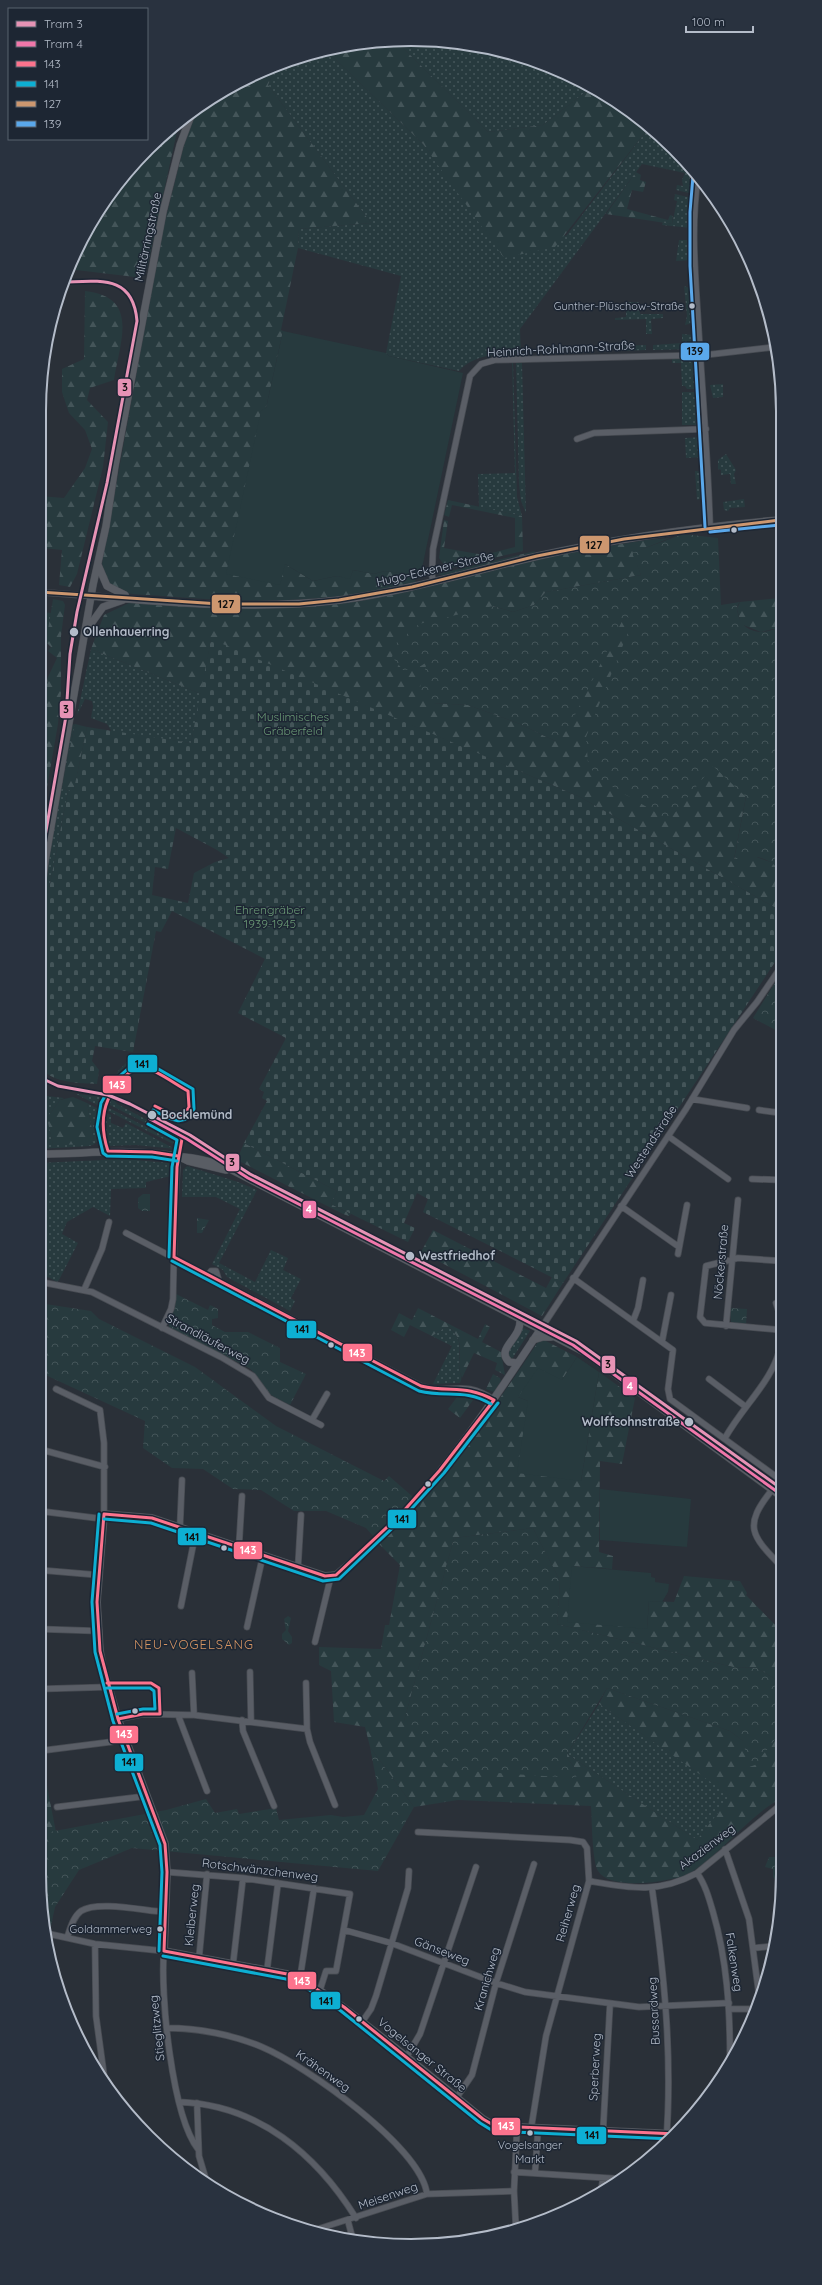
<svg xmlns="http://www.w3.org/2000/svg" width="822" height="2285" font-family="Quicksand,sans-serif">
	<defs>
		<pattern id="grass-dots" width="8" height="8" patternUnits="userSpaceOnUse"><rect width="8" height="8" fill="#273a3e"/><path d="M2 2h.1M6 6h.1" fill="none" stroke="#445559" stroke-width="1.8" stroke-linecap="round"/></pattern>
		<pattern id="forest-firs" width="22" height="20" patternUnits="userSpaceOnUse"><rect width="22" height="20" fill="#273a3e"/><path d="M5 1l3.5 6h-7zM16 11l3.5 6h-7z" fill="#445559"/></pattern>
		<pattern id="cemetery-stones" width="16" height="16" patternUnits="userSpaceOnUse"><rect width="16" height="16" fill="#273a3e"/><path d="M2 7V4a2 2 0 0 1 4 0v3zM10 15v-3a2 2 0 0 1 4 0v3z" fill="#445559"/></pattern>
		<pattern id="park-crowns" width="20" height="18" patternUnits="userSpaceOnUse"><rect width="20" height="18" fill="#273a3e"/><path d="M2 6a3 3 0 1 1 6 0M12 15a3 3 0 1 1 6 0" fill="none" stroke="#445559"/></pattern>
	</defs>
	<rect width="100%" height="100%" fill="#2a3038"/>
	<path fill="url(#grass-dots)" d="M435,40L507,52L592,87L543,125L488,132L396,41Z
		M327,51L423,144L442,170L566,236L647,130L691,166L696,174L693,194L676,190L677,185L683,186L682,180L685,173L642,164L520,329L521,354C498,355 476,353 459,371L389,356L386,353L401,276L298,248L299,229L371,223L268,85L277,65L291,59Z
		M675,194L692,198L691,228L662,225L663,222L672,224L677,201L674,200Z
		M679,240H691L692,260L676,261Z
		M684,286L692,289L693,323L685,325L687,316Z
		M626,302H639L640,314H663V318L651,319L652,334H646V319L615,320V318L626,317Z
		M682,334L693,335V346L691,349L653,350V345L682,343Z
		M646,345V350L620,351V346Z
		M672,359H693L698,361L701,389H687L685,386H682L681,363H672Z
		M512,363H513L517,497L522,516L479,507L478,474L515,473Z
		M516,363H522L526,513L521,501L519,484Z
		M723,384V397L713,398L710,385Z
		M682,392H701L702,425H682Z
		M703,437L704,457L686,458L685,438Z
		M726,454L736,470L734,474L736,484H731L730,474L721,475V470L718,469V460Z
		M695,471L704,472L703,498L697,500Z
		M744,499L745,507L730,508L728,511L724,510L723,502Z
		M39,609L42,612L51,613L46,642L39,638Z
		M91,649L201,694L191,743L112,732L107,724L91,718L93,706L92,701L85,699L77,715Z
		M75,724L62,786L68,791L39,941L47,864L72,725Z
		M39,1047L46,1048L42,1068L44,1071L41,1073L39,1072Z
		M130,1059L143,1065L134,1066L129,1070L125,1067L112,1082L115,1085H110L119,1070Z
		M76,1094L105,1097L101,1107Z
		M39,1095L64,1098L60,1100L47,1118L53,1144H90L94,1140L87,1103L100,1110C99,1124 107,1140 90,1146L39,1149Z
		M109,1096L113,1098L117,1104L172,1133L179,1140L106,1103Z
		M105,1106L180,1144L179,1147L104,1109Z
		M104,1112L111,1115V1123L123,1128L126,1123L175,1149L136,1145L108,1146Z
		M124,1159L168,1163L171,1166V1176L146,1182V1188L111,1189L110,1216L93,1207L67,1222L62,1234L78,1243L59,1280L57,1282L48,1277L41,1280L39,1290V1163Z
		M187,1166L238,1182L257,1190L219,1263L255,1282L271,1250L288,1258L283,1270L301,1279L291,1298L295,1301L290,1311L227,1277L223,1270L212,1264L240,1209L216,1197H182L183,1170Z
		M449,1327C465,1342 458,1350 459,1368C460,1374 463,1377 460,1383L433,1384L452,1346L432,1336L444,1328Z
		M522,1327L530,1331L512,1359H508V1348Z
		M599,1704L732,1796L697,1840L567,1754Z"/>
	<path fill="url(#forest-firs)" d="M396,41L488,132L543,125L592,87L647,130L555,247L504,258L423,144L327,51L362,42Z
		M277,65L268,85L371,223L299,229L298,248L281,330L283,331L266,408L285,564L313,581L337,576L350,578L353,570L374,574L385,571L414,575L416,583C332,604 248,603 163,596C148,594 122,597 110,585C104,579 103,571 102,563L162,233L184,145L198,108L225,89Z
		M179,122L147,269L140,268L135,277L76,270L67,278C66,259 104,200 116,184C134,162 156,138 179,122Z
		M636,172L641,175L640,180L646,182L643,192L632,190L627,209L668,220L670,215L673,216L672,224L606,214Z
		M85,291C140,297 120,341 114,380L90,388L87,400L108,422L103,467L77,574L70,587L59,585L62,550L43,548L39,541V496L64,498L85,468L92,449L85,430L69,413L62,392V369L84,359Z
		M448,500L522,516L523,551L447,569L439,558L444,520L448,521L444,548L484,555L515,547V518L452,505L449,517L444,515Z
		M670,538L633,553L641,575L546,592L534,605L513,612L493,606L427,662L433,703L468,705L520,724L555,741L622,621L628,617L713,765L746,796L734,859L751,855L773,863L781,871V911L580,797L211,640L201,694L91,649L104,615L131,602L243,608H298L361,601L562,554L646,540Z
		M535,551L534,553L444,576L438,574Z
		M780,598V631L773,629L761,632L741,624L737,609L740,602Z
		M53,599L63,601L65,605L61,636V693L58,724L39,833V696L57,658L48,651L51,647L46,642Z
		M75,724L87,727L74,790L68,791L62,786Z
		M73,1097L87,1103L94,1140L90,1144L53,1145L47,1118L60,1100Z
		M244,1143L337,1191L331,1204L351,1214L349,1216L343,1214L237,1160Z
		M433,1230L546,1288L552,1277L563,1283L542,1316L421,1252Z
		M418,1308L478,1339L485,1324L490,1327L482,1342L501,1352L505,1375L495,1370L497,1363L474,1353L462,1378C453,1358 470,1346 449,1327L444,1328L432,1336L410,1325L404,1337L391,1330L399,1313L412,1320Z
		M544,1340L577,1357L562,1380L518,1397L528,1401L581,1481L599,1372L635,1398L622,1464L600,1461L599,1552L613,1556L612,1569L572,1566L647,1628L649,1601L674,1602L684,1576L740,1581L747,1593L746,1595L782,1632L783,1684L757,1668L733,1667L557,1624L560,1581L533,1528L454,1538L404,1721L577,1771L567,1758V1754L697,1840L731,1796L599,1704L607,1688L730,1731L743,1741L779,1735L783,1729V1797C743,1819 718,1861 677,1880L675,1878C657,1883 609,1889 598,1871C592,1861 592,1820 591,1806L458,1800L414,1807L370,1747L365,1727L334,1722L331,1671L319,1665V1647L381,1649L385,1625H389L400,1565L378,1543C441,1484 491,1413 538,1342Z
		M493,1374L500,1378L501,1381L494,1392L486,1389Z
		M464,1392L476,1396L460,1418L448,1409L457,1397Z
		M46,1781L56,1832L39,1834V1782Z"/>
	<path fill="url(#cemetery-stones)" fill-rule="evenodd" d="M211,639L580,797L781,911V953L563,1283L423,1212L428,1199L417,1193L404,1223L415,1228L408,1242L331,1204L337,1191L244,1143L267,1101L262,1098L264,1092L259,1089L286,1038L238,1013L265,959L172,911L161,932L156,931L133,1052L95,1046L92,1061L99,1070L97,1084C80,1083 53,1083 42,1069L46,1049L39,1047V941L68,791L74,789L87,727L191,743ZM176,828L217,850L229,858L215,862L194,873L188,903L152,895L155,867L168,869Z"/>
	<path fill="url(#park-crowns)" d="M683,534L718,538L721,605L740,602C736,606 737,609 738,614C740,625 750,632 762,632C769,632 774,627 780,631L781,871C766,856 754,854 734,860L746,797L713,766L669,820L597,778L588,763L586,737L631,625L628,617L622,621L568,729L555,741L520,724L468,705L433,703L419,691L427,662L416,669L403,670L392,657L397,642L419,624L493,606L513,612L534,605L546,592L641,575L632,553Z
		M781,973V1033L753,1018Z
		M143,1194H150V1211H142L138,1208V1198Z
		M197,1218L209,1220L202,1233H197Z
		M176,1294L208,1310L210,1305L218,1309V1318L212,1319V1325L225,1332H248L280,1348V1362L306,1374L290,1405C281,1400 271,1397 265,1389C259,1382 257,1374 249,1368L169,1327C168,1320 176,1305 176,1294Z
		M39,1303L91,1311L99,1319L195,1367L276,1426L384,1481L389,1476L412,1496V1500L388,1525L386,1524L373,1536L366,1528L326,1511H294L261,1490L233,1489L203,1469L172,1468L143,1448L145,1421L39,1372Z
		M730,1308L747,1309L746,1325L731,1322Z
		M533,1528L560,1581L557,1624L733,1667L757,1668L783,1684V1729L755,1765L749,1767L743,1741L730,1731L607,1688L567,1754V1758L577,1771L576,1778L451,1770L404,1721L454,1538Z
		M288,1616L291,1618L288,1631L292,1637V1643L289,1645L282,1639V1634L286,1630L284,1619Z
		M370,1747L414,1807L378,1871L132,1848L79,1870L55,1907L50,1931L44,1930L39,1874V1834L166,1810L206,1799L215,1813L237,1809L239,1814L276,1808L279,1820L331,1815L343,1817L364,1815L378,1789Z
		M769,1857H775L776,1865L781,1866L780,1869L775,1870V1879L773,1877V1869L765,1867Z"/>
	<path fill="#273a3e" d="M283,331L386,353L389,356L463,373L421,573L414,575L385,571L374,574L353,570L350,579L337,576L313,581L285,564L280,585L226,574L261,411L266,408Z
		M577,1357L599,1372L581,1481L517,1473L528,1401L518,1397L538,1368L562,1380Z
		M600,1489L691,1499L687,1547L600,1540Z
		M572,1566L651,1573V1577L655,1578V1582L669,1584L668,1592L662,1602L649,1601L647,1629L567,1622Z
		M175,1641H195V1649L175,1648Z"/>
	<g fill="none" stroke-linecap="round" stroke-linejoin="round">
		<defs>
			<path id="minor" d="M698,177C691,224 695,271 698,319C702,388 708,458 710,527
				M577,439L594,433L706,429
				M433,582L432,575L433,549L470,376L481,364L495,360L705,355L775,347
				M39,592L91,596
				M39,672L44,681L39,693
				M692,1099L747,1108
				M759,1110L781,1113
				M668,1136L728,1179
				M752,1179L782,1180
				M621,1206L679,1247
				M126,1233L421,1386C451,1396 462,1378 494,1400
				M678,1254L687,1205
				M208,1275L211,1271H216L219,1281
				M573,1278L673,1350L668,1389L670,1399L782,1481
				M46,1283L92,1292L221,1357L253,1376L269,1398L321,1425
				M84,1290L102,1249L109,1222
				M633,1321L638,1308L643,1280
				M726,1326L738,1200
				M162,1328L171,1309L173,1299L175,1204L178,1156
				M540,1330L686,1109L734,1030L757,1002L781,967
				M781,1330L705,1323L700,1317L706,1266L738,1258L782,1261
				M662,1342L671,1295
				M39,1379L41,1380
				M709,1379L746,1407
				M56,1389L100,1410L104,1443V1514
				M312,1420L327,1394
				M725,1438C751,1392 798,1362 776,1303
				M39,1449L105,1467
				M777,1477L782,1469
				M772,1490C742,1527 752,1536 782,1567
				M39,1511L104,1519
				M180,1526L182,1480
				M239,1546L242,1496
				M298,1567L301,1515
				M39,1570L98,1575
				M181,1606L196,1531
				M247,1627L263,1555
				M39,1629L99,1631
				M315,1642L331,1576
				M250,1672L251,1721
				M192,1673L194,1715
				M306,1683L307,1729
				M39,1689L108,1687
				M178,1715L207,1791
				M118,1719L143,1714L194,1715L307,1729L310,1742L335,1805
				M242,1720L243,1731L274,1806
				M39,1751L126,1740
				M57,1807L147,1796
				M418,1832L570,1840L583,1842L587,1848L589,1881L546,2036L531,2129
				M725,1849L749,1919L759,1995
				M167,1872L243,1878L350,1894L336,1971H326L320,1990
				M697,1873C705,1884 709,1898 713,1912C727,1960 730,2009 730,2060
				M589,1881C630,1888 658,1894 697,1873L783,1803
				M652,1888C664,1972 673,2058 666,2144
				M344,1930L391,1943L496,1983L525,1992L639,2007L729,2003
				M45,1933L95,1944L164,1951C160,1994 172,2116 198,2149
				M67,1938C70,1929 73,1917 81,1911C98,1900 145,1911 165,1912
				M95,1944L96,2016L104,2075
				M754,1948L774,1946
				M199,1958L207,1874
				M233,1964L243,1878
				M267,1970L278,1883
				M300,1978L314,1888
				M729,2009H753
				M362,2022L371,2009L376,1996L408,1888L409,1871
				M167,2028C198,2028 234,2035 262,2047C305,2065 421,2147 427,2194
				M407,2056L420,2034L476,1867
				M457,2097L472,2075L496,1983L534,1864
				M180,2102C258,2105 316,2154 356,2218
				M197,2103L199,2156L207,2183
				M603,2132L610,2004
				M514,2172L623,2179
				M535,2173L538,2130
				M601,2191L603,2178
				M348,2221L353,2240
				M318,2229L427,2194L514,2191
				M516,2229L514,2191L517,2128"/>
			<path id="tertiary" d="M540,1330C503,1386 466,1442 422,1493C396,1523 366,1550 336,1575L325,1576L152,1518L104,1514L97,1602L100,1651L103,1667L118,1719L165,1844L167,1872L164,1951L287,1974C315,1984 338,2003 361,2021C403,2053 443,2086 483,2119L495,2126L677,2134
				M517,1363L509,1362C495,1348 522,1339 520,1319"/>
			<path id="secondary" d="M98,565L107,586L125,595
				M91,596C172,603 259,610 340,600C407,591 472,571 538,556C617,538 699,527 780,520
				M88,628L103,607L123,600
				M39,912L45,861L93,585L106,526L115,466L163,212L180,145L192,113
				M39,1154C86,1154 128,1148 176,1156C194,1158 209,1160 226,1167L586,1353L782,1497
				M180,1157L188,1161L226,1170
				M533,1340L543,1337H551"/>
		</defs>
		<use href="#minor" stroke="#484c53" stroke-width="7"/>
		<use href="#tertiary" stroke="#484c53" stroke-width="8"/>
		<use href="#secondary" stroke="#484c53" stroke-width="8"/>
		<use href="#minor" stroke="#5a5e66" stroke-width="5.5"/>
		<use href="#tertiary" stroke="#5a5e66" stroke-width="7"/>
		<use href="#secondary" stroke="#595d64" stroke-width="7"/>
		<defs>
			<path id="bus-1" d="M155,1106L177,1117L185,1114L189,1107L188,1091C178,1086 155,1069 145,1068C136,1067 129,1072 123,1078C102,1099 99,1124 108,1151L152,1152L178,1156
				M150,1120L178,1134L182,1139L177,1167L174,1257
				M174,1257L421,1386C450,1393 466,1384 494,1400
				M104,1514L152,1518L325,1576L336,1575L401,1514L440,1470L494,1400
				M104,1514L97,1602L100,1651L118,1719L165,1844L167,1872L164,1951
				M107,1683H151L159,1688L160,1714H143L118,1719
				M164,1951L287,1974L307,1983L344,2007L483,2119L495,2126L677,2134"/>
			<path id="bus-2" d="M153,1110C168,1118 185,1130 194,1109L193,1089L148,1063L132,1065L113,1082L101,1103L97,1127L103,1153L107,1156L152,1157L177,1161
				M148,1124L177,1140L172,1167L169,1257
				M172,1261L419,1391C447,1398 464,1388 491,1404
				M99,1514L92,1602L95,1652L113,1721L160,1845L162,1872L159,1951
				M104,1519L151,1523L323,1581L339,1579L404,1517L444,1473L498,1403
				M107,1688H150L154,1691L155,1709H143L117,1714
				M163,1956L286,1979L305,1987L341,2011L480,2123L493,2131L672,2139"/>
			<path id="bus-3" d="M39,592L220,604H299L339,600L412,587L537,556L624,539L780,520"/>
			<path id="bus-4" d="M693,176L690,212V266L705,527
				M710,532L780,525"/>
		</defs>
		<use href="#bus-1" stroke="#1d2633" stroke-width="6"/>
		<use href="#bus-2" stroke="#1d2633" stroke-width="6"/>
		<use href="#bus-3" stroke="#1d2633" stroke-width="6"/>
		<use href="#bus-4" stroke="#1d2633" stroke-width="6"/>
		<use href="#bus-1" stroke="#fc738d" stroke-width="3"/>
		<use href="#bus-2" stroke="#0dafd3" stroke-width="3"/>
		<use href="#bus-3" stroke="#cd976f" stroke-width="3"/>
		<use href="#bus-4" stroke="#5aa8eb" stroke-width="3"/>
		<defs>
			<path id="tram-1" d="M39,871L66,716L70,654L77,612L107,483L137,321C133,275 101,281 64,282
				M39,1077L58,1086L108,1095L130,1104L190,1135L250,1174L576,1341L782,1489"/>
			<path id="tram-2" d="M150,1119L187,1139L248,1178L573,1345L779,1493"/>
		</defs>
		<use href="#tram-1" stroke="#1d2633" stroke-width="6"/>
		<use href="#tram-2" stroke="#1d2633" stroke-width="6"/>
		<use href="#tram-1" stroke="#e693b5" stroke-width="3"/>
		<use href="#tram-2" stroke="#f077aa" stroke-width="3"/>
	</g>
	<g fill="#b4bcc9" stroke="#1d2633" stroke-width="1.5">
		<circle cx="692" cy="306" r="3.5"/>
		<circle cx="734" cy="530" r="3.5"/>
		<circle cx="74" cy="632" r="5"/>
		<circle cx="152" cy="1115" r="5"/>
		<circle cx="410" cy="1256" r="5"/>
		<circle cx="331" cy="1345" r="3.5"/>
		<circle cx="689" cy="1422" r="5"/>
		<circle cx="428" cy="1484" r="3.5"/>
		<circle cx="224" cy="1548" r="3.5"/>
		<circle cx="135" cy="1711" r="3.5"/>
		<circle cx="160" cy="1929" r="3.5"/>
		<circle cx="359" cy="2019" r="3.5"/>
		<circle cx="530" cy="2133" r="3.5"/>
	</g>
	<g text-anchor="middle" stroke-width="3" stroke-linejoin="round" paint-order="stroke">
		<g font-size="11" fill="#b4bcc9" stroke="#1d2633" text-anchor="end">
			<text x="684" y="310">Gunther-Plüschow-Straße</text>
			<text x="152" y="1933">Goldammerweg</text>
			<text x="530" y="2149" text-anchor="middle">Vogelsanger<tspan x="530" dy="14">Markt</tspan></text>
		</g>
		<g font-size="12" fill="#b4bcc9" stroke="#1d2633">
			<text transform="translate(148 237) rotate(-78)" y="4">Militärringstraße</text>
			<text transform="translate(561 349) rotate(-3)" y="4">Heinrich-Rohlmann-Straße</text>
			<text transform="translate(435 569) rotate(-13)" y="4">Hugo-Eckener-Straße</text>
			<text transform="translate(651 1142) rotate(-57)" y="4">Westendstraße</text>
			<text transform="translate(721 1262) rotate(-85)" y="4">Nöckerstraße</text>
			<text transform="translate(208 1339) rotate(28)" y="4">Strandläuferweg</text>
			<text transform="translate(707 1847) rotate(-37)" y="4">Akazienweg</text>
			<text transform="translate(260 1870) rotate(7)" y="4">Rotschwänzchenweg</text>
			<text transform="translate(568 1913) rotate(-74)" y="4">Reiherweg</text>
			<text transform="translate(192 1915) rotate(-84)" y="4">Kleiberweg</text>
			<text transform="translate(442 1951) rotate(21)" y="4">Gänseweg</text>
			<text transform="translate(734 1962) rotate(81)" y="4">Falkenweg</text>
			<text transform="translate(487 1979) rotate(-74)" y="4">Kranichweg</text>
			<text transform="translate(654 2011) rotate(-93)" y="4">Bussardweg</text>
			<text transform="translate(157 2028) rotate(-96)" y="4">Stieglitzweg</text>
			<text transform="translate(422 2055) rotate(39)" y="4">Vogelsanger Straße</text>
			<text transform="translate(595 2067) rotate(-87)" y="4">Sperberweg</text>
			<text transform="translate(323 2071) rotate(35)" y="4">Krähenweg</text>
			<text transform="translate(388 2196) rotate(-19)" y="4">Meisenweg</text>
		</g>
		<g font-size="12" font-weight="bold" fill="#b4bcc9" stroke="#1d2633" text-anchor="start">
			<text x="83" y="636">Ollenhauerring</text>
			<text x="161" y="1119">Bocklemünd</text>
			<text x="419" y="1260">Westfriedhof</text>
			<text x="680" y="1426" text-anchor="end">Wolffsohnstraße</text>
		</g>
		<g font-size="12" fill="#6b9a76" stroke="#1d2633">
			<text x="293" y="721">Muslimisches<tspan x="293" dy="14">Gräberfeld</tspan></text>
			<text x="270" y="914">Ehrengräber<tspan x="270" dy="14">1939-1945</tspan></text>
		</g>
		<g font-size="13" letter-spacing="1" fill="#d59563" stroke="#1d2633">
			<text x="194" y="1649">NEU-VOGELSANG</text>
		</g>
	</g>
	<path d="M0 0H822V2285H0ZM411 46H411A365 365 0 0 1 776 411V1874A365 365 0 0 1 411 2239H411A365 365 0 0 1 46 1874V411A365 365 0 0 1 411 46Z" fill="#29323f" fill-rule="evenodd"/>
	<path fill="none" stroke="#b4bcc9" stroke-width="2" d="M411 46H411A365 365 0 0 1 776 411V1874A365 365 0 0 1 411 2239H411A365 365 0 0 1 46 1874V411A365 365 0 0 1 411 46Z"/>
	<g stroke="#1d2633" stroke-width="1.5">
		<rect x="680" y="342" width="30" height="19" rx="4" fill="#5aa8eb"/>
		<rect x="117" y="378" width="15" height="19" rx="4" fill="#e693b5"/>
		<rect x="579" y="535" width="31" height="19" rx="4" fill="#cd976f"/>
		<rect x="211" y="594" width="30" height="20" rx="4" fill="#cd976f"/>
		<rect x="59" y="700" width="15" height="19" rx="4" fill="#e693b5"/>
		<rect x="127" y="1054" width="31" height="19" rx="4" fill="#0dafd3"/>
		<rect x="102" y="1075" width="30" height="19" rx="4" fill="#fc738d"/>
		<rect x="225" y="1153" width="15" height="19" rx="4" fill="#e693b5"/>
		<rect x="302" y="1200" width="15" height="19" rx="4" fill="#f077aa"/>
		<rect x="286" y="1320" width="31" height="19" rx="4" fill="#0dafd3"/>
		<rect x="342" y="1343" width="31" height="19" rx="4" fill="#fc738d"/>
		<rect x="601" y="1355" width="15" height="19" rx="4" fill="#e693b5"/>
		<rect x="622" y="1376" width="16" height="20" rx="4" fill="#f077aa"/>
		<rect x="387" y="1509" width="30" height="20" rx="4" fill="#0dafd3"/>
		<rect x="177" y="1527" width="30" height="19" rx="4" fill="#0dafd3"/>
		<rect x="233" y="1541" width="30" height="19" rx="4" fill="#fc738d"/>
		<rect x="109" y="1725" width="30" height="19" rx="4" fill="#fc738d"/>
		<rect x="114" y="1753" width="30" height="19" rx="4" fill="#0dafd3"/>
		<rect x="287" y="1971" width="30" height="19" rx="4" fill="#fc738d"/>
		<rect x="310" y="1991" width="31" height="19" rx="4" fill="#0dafd3"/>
		<rect x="491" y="2117" width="30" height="19" rx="4" fill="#fc738d"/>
		<rect x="576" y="2126" width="31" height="19" rx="4" fill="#0dafd3"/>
	</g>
	<g font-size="11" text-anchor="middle" font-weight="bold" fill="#fff">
		<text x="117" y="1089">143</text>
		<text x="309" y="1213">4</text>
		<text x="357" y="1357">143</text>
		<text x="630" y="1390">4</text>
		<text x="248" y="1554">143</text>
		<text x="124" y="1738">143</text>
		<text x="302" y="1985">143</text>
		<text x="506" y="2130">143</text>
	</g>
	<g font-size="11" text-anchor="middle" font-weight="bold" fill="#111">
		<text x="695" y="355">139</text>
		<text x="125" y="391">3</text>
		<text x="594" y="549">127</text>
		<text x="226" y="608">127</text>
		<text x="66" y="713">3</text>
		<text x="142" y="1068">141</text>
		<text x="232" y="1166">3</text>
		<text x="302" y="1333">141</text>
		<text x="608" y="1368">3</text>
		<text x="402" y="1523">141</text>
		<text x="192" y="1541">141</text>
		<text x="129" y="1766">141</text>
		<text x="326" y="2005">141</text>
		<text x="592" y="2139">141</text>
	</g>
	<rect x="8" y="8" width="140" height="132" fill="#1d2633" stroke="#59626f"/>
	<rect x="16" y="21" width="20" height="6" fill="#e693b5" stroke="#59626f"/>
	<text x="44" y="28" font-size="12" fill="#b4bcc9">Tram 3</text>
	<rect x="16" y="41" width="20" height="6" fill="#f077aa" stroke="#59626f"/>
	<text x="44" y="48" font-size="12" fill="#b4bcc9">Tram 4</text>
	<rect x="16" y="61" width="20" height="6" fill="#fc738d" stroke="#59626f"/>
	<text x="44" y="68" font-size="12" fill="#b4bcc9">143</text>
	<rect x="16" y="81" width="20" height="6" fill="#0dafd3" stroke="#59626f"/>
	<text x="44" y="88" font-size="12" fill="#b4bcc9">141</text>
	<rect x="16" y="101" width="20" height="6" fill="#cd976f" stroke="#59626f"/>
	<text x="44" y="108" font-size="12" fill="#b4bcc9">127</text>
	<rect x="16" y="121" width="20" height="6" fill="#5aa8eb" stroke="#59626f"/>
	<text x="44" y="128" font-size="12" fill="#b4bcc9">139</text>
	<path d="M686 26v6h67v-6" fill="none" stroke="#b4bcc9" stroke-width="2"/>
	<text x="692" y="26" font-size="12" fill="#b4bcc9" stroke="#1d2633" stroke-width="3" paint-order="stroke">100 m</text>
</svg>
